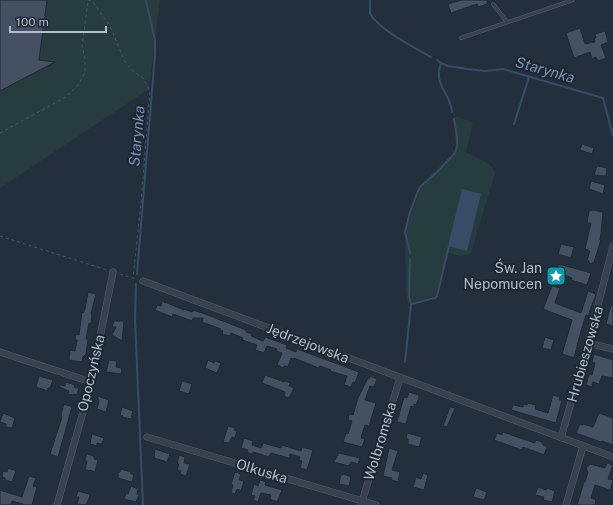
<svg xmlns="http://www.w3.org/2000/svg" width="613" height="505" font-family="'Public Sans',sans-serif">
	<rect width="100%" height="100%" fill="#242f3e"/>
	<path fill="#263c3f" d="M0,0H160L149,89L0,188Z
		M454,116L473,122L466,152C475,158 493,162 495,173L471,253C464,259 455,254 447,252L436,296L408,303L406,291L405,235L410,218L423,183L451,156L456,147Z"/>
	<path fill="#394c67" d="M462,189L481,194L467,251L448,246Z"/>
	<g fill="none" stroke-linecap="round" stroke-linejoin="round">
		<path stroke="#394c67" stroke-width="2" d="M370,0V14C381,31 414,47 431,57
			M437,60L441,63C433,86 450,91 452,112
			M441,63L448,66L467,69L485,71L503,69L603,98L613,136
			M514,124L529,77
			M410,253L405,232L410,212L418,191L421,186L436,173L455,153L457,146V137L454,119
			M137,274L155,54V40L146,1
			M136,284L135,319L143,505
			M411,304L435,298L437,296L449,246
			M405,362L411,304L409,296L410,259"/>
	</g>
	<path fill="#455162" stroke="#1f2835" d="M0,0H47L39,60L55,62L0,91Z
		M461,0H487V4L478,7L477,4L451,13L448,4Z
		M580,28L585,44L595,42L594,38H596L595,34L605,31L608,42L601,45L606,58L598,61L596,57L592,59L590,52L574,58L566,33Z
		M582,144L594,148L592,154L580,150Z
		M597,166L607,168L606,176L594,175Z
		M591,181L605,185L603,194L589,189Z
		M593,210L603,212L601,233L600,240H601L594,262L590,264L589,261L587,260L590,251L585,249L591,223H587L589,211Z
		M561,244L574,247L571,258L558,254Z
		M559,264L591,273L587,285L571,280L572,278L557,272Z
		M552,286L560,288L555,303L581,313L588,291L596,294L588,316L586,315L581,331L574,358L562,354L572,320L543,309Z
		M88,292L96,294L91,314H92L91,324L89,323L86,339H88L86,354L83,357L82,362L69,360L70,350L75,351L77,340H75L76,334L79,335L82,312L83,313L85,309Z
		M162,301L184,310V309L192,312L193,310L205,314L246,330V332L252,334L251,336L263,341L265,337L287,345L286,348L296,352L297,349L359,372L355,383L353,382L351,387L344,385L347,376L330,371L331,370L320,366L319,368L294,358V359L291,358L288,367L284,366V368L277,365L282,353L276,351L277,349L267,346L264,353L255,350L257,345L242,340L243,338L231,333L230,336L222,334L223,331L220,330L221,329L202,322L203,318H193L192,321L173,314L172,317L155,310L157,305L161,306Z
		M611,305L613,306V326L606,324Z
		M114,321H124L122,341L112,335L116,327H112Z
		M545,337L554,340L551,350L542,348Z
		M594,354L613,360V378L602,376L599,384L593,382L592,387L586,385L589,374L592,375L595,363L592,362Z
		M109,360L117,361L116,367L122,368L121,374L106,372Z
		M208,360L214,363L215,361L221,363L217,373L205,368Z
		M265,375L284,382L285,381L290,383L289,386L294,388L289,398L284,396L285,392L262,383Z
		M39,376L53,380L50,388H48V391L36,387Z
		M370,376L377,379L374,387L370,386L365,400L376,403L369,426L365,425L361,438L365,439L362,447L343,442L346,433L348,434L352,421L348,420L349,414L353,415L358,398L368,378L369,379Z
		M182,381L192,384L189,394L179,391Z
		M66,382L75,385L74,387L79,388L77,395L74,394L73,395L68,394L69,391L59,387L60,385L65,386Z
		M409,392L419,395V398L416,405L414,404V407L411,406L406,424L397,422L404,397L407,398Z
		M553,395L560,397L559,400H562L556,423L511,410L513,405L523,407L524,404L527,405L528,403L536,405L535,409L548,413Z
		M97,396L109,400L106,412L97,409L99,401Z
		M64,404L72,407L58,457L50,454L62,417L61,414Z
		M122,407L133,411L131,419L122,417L123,416L120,415Z
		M450,407L455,408L447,427L443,426Z
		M3,413L15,418L12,428L6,427V424L0,422Z
		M599,413L613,418V445L602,441L601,442L576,433L580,424L583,425V424L593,427Z
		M228,426L235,428L234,430L237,431L235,438L232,437L229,443L223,442Z
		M503,432L535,443L536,440L542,442V444L547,447L544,455L523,447L522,450L494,440L497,433L502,435Z
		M407,433L422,437L419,447L408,444V439L406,438Z
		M92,434L104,438L102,444L97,443V446L90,444Z
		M244,438L253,441L252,445L261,448L263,443L281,448L282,445L301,451L302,447L313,450L307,470L300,468L302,461L299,460L300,457L290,454L289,458L271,453L269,457L253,452L252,454L247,452L248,450L241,448Z
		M389,448L398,451L392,470L400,472L398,482L391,480L392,478L383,476Z
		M155,449L170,454L167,462L154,458Z
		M339,453L360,458L358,464L351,462L349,466L334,462Z
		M87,454L94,456V459L98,460L95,472L90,470L89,471L85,469L87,461L85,460Z
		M179,455L185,457L184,463L190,464L186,476L180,474L181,471L177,470L179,464H177Z
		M607,463L613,465L608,479L613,480L610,490L595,485L591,498L596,500L595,505H577L584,482H585L588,472L586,468L590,464L605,468Z
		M8,468L16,471L12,482L5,480V478L2,477L3,471L7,472Z
		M121,469L131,472V474H134L132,482L118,478V473L120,472Z
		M235,472L241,474L239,480L244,481L241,491L237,489L235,494L231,493L233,485L231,484Z
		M423,473L428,475L424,490L413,487L416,477L421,479Z
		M344,474L351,477L349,486L339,484L341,475Z
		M29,476L36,478L33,486L37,487L32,505H26L12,501L11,505H0V490L22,497Z
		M260,480L266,482L265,485L282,490L277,502L270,499L271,495L261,493L258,502L253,500L255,496L251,495L254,484L258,486Z
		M131,486L138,489L137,494L139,495L136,502L124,499L126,493L128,494Z
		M538,487L546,490L547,488L555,491L552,502L543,500L544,497L535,495Z
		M476,488L487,492L484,500L473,497Z
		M78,491L89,494L90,496L86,505L77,504L79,497H76Z"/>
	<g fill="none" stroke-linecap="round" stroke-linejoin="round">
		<defs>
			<path id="service" d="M493,4L507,22
				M461,38L573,0"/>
			<path id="minor" d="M143,281L613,457
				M588,343L613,349
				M0,352L91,382
				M147,437L376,505
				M561,438L595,317L613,246
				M57,505L90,387L113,272
				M361,505L400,378
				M566,505L583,446"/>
		</defs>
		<use href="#service" stroke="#565f6c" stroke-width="4"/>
		<use href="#minor" stroke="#565f6c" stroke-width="7"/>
		<path stroke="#44595c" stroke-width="1" stroke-dasharray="3 3" stroke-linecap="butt" d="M88,0L92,1L110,26L125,62L134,72L143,78L150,91L141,203L133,278
			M0,133L66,97L79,84L85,72V58L82,46L88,1
			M0,236L107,270
			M120,274L136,279"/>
		<use href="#service" stroke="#38414e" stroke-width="3"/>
		<use href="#minor" stroke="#38414e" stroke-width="6"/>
	</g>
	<defs>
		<symbol id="sight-square" viewBox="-11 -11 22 22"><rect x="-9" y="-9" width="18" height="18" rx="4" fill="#0f9aa8" stroke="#1d2633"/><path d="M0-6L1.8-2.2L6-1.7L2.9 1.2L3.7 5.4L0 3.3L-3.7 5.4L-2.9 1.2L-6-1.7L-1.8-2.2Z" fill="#fff"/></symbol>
	</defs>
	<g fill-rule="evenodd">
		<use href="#sight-square" x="545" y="265" width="22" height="22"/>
	</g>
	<g text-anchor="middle" stroke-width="4" stroke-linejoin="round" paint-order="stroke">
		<g font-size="14" fill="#b4bcc9" stroke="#1d2633" text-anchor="end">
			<text x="542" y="273">Św. Jan<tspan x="542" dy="16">Nepomucen</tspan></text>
		</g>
		<g font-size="14" fill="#b4bcc9" stroke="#1d2633">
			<text transform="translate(308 343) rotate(21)" y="5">Jędrzejowska</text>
			<text transform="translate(585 354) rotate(-74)" y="5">Hrubieszowska</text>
			<text transform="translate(91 373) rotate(-77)" y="5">Opoczyńska</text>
			<text transform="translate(380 441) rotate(-73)" y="5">Wolbromska</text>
			<text transform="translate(262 471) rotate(17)" y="5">Olkuska</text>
		</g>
		<g font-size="15" font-style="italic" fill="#7c92b1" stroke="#1d2633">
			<text transform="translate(545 70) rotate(16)" y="5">Starynka</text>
			<text transform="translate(137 136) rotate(-85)" y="5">Starynka</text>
		</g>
	</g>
	<path d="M10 26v6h96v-6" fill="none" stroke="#b4bcc9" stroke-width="2"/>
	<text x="16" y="26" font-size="12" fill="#b4bcc9" stroke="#1d2633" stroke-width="3" paint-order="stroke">100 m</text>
</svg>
